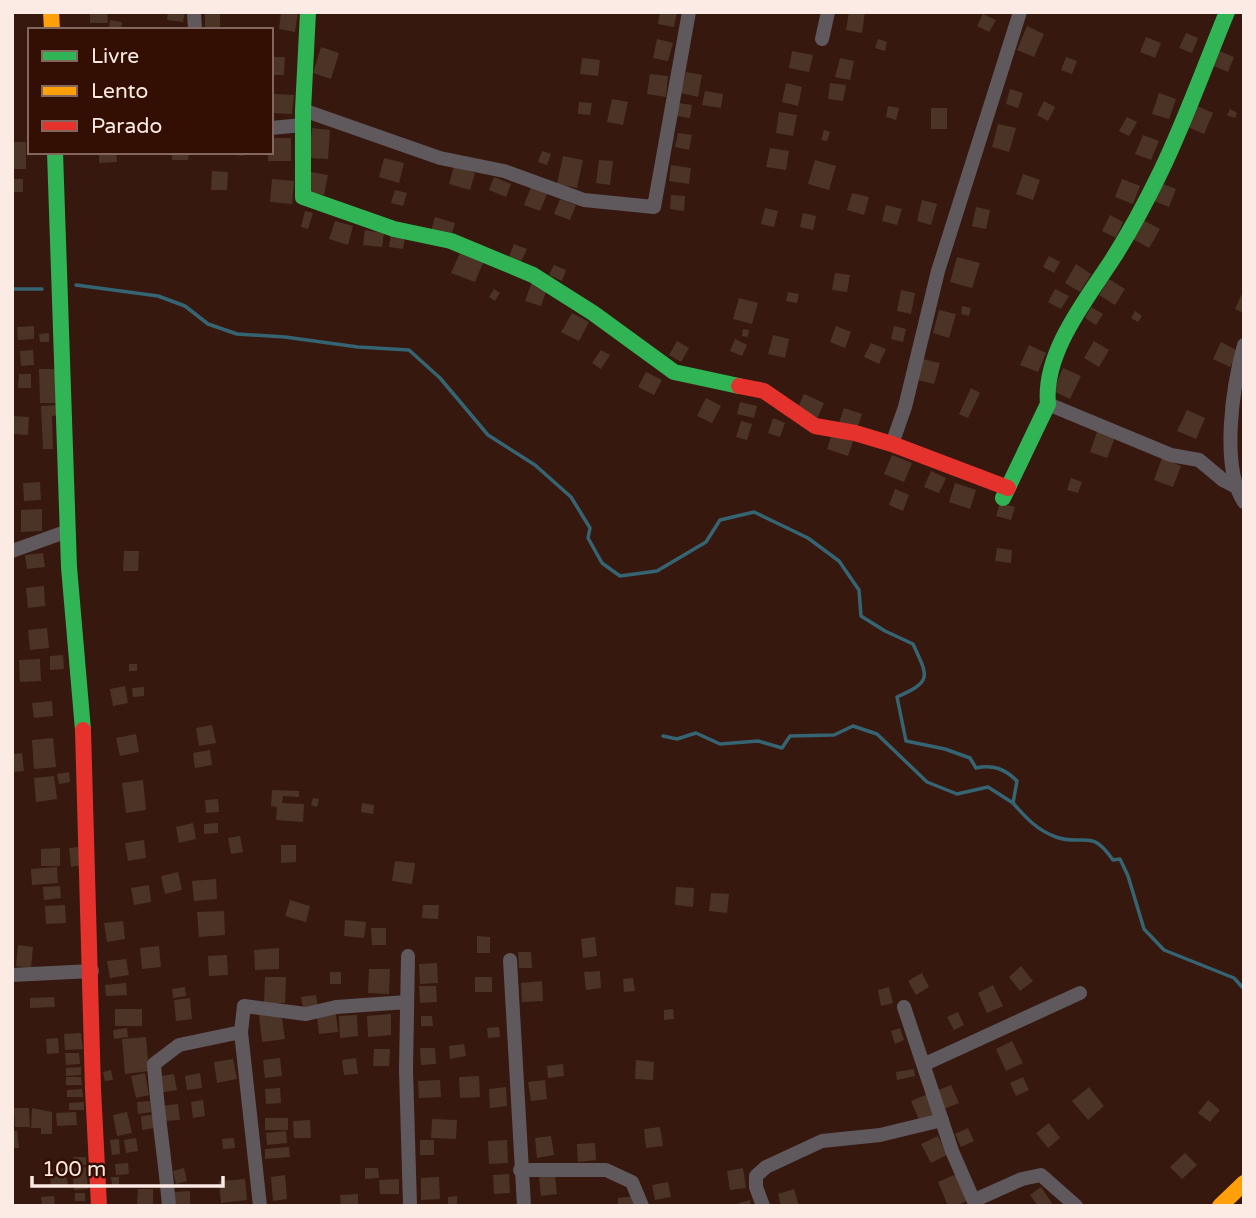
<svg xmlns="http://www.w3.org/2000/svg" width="1256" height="1218" font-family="'Varela Round',sans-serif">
	<rect width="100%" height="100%" fill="#36180f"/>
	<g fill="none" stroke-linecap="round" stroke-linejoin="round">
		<path stroke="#356472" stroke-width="3.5" d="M76,285L158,296L185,306L208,324L237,334L285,337L358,347L409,350L440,378L488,435L535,465L571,497L590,528L588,538L602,563L620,576L657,571L706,542L720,520L754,512L808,538L839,561L859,590L861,616L885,631L913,644C928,677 933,681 897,697L906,741L945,749L970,758L976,768C993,764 1005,769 1017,781L1013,803C1026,818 1037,830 1056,837C1084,847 1090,827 1113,860L1120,859L1128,876L1144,929L1164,950L1234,978L1244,989
			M12,289H42
			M663,736L677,739L696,733L720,744L758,741L782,748L790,736L834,735L853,726L877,734L927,782L957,794L988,787L1013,803"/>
	</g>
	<path fill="#4b3425" d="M90,12H107L108,23H90Z
		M168,12H185L183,22L167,20Z
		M205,12H220V30H205Z
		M281,12H298L295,32L279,29Z
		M660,12H677L674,27L658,24Z
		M849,12H865L862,33L846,30Z
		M983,14L996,20L989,32L977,26Z
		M110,20L122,22L121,30H109Z
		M1027,26L1044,34L1034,57L1017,50Z
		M1186,33L1198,38L1192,53L1179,48Z
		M1146,37L1161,43L1155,58L1140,52Z
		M657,39L673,43L668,61L653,58Z
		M878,39L887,42L885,51L875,48Z
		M321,47L339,53L331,79L313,73Z
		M1217,50L1234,57L1228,72L1211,65Z
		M792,51L813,55L809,72L789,68Z
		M271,57H285L284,75H271Z
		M1066,57L1077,61L1072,74L1061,70Z
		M582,58L600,60L598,76L580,74Z
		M840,58L854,61L850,80L835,77Z
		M686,72L702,75L698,97L681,93Z
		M650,74L668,76L666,97L647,94Z
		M786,83L802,87L798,106L782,102Z
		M830,83L846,85L843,101L828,99Z
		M1010,89L1023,93L1018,108L1006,104Z
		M705,91L723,94L721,108L702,105Z
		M1159,93L1176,99L1169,119L1152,114Z
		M274,94L294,95L292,114L272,113Z
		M612,99L628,102L623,125L607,122Z
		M1044,101L1055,107L1048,121L1037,115Z
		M579,102L592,103L590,115L578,114Z
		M678,103L692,105L690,118L677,116Z
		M1195,105L1213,113L1204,134L1186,126Z
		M888,106L899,108L896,120L886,117Z
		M931,108H947V129H931Z
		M1230,109L1237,113L1235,118L1227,115Z
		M779,112L797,115L793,136L776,133Z
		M1127,117L1137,122L1129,136L1119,131Z
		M998,124L1016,128L1009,152L992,147Z
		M312,128L330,130L328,159L309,158Z
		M824,130L830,132L827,141L821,140Z
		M678,133L692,135L689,150L675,147Z
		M1143,135L1159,141L1151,160L1135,154Z
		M271,138H291V161H268V152H271Z
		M12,142H26V169H12Z
		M770,148L789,151L786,170L766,167Z
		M542,151L551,154L547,165L538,162Z
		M99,152H116L117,162L99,163Z
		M172,152H189L188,160H172Z
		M225,152H245L244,156L225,154Z
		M563,156L583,160L577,188L557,184Z
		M384,158L404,163L399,183L379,177Z
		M599,160L613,161L610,185L596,183Z
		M815,160L836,166L829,190L808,184Z
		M671,165L691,168L689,184L669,181Z
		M454,166L475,173L470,190L449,184Z
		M212,171L228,172L227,190H211Z
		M311,172L328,175L324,195L308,192Z
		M1023,174L1040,180L1033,200L1016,194Z
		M494,177L511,184L506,197L489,190Z
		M13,179H23V192H13Z
		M272,179L294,181L292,204L270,202Z
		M1122,179L1140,186L1133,204L1115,197Z
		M1161,183L1176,189L1169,207L1154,201Z
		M531,187L547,194L540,211L524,205Z
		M395,190L407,193L403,206L391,203Z
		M852,193L869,197L864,215L847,210Z
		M671,195L685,196L684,211L670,209Z
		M560,199L576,205L570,220L554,214Z
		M922,200L937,204L931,225L917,221Z
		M886,205L902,209L897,225L882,221Z
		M976,207L990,210L986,229L972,226Z
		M765,208L778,211L774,227L761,224Z
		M305,211L313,213L308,229L301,227Z
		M803,213L816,216L813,230L800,227Z
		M1110,215L1123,222L1116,238L1102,231Z
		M435,217L455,223L451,237L431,231Z
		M1143,220L1160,229L1149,248L1133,239Z
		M335,221L353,226L348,245L329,239Z
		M365,230L384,233L382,247L363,245Z
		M391,234L405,237L403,249L389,247Z
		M514,244L527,249L521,262L509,257Z
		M460,253L483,263L475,282L451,273Z
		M1049,256L1060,262L1054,273L1043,267Z
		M957,257L980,263L972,288L950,282Z
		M1076,264L1091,274L1080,292L1065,283Z
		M554,265L566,270L562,281L549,275Z
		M835,273L850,275L847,292L832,290Z
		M1109,279L1125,289L1115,305L1099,295Z
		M532,282L547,288L541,306L525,301Z
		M494,289L500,293L495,301L489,297Z
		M1055,289L1069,296L1061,309L1048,302Z
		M1244,289V313L1235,309Z
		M901,290L915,293L911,314L897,311Z
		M788,292L799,294L797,303L786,301Z
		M739,298L758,303L752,324L733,319Z
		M962,306L971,308L969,316L961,314Z
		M1091,307L1103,314L1096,325L1085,318Z
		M939,310L956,314L949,338L933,333Z
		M1135,311L1142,316L1138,322L1131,318Z
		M572,313L589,322L579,341L561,332Z
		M34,326V339L18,340L17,327Z
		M836,326L851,332L845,348L830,342Z
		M894,326L906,329L903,342L891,339Z
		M743,329L749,330L748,337L742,336Z
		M49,333V342H40L39,334Z
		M773,335L789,339L785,358L768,354Z
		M735,339L747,345L742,356L730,351Z
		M677,341L689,348L681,362L669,355Z
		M1094,341L1109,350L1099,367L1084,358Z
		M1221,342L1238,351L1230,367L1213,359Z
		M871,343L886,349L879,364L864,357Z
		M1029,345L1046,353L1038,372L1020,365Z
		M33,350L34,365L21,366L20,351Z
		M601,350L610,355L601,369L592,363Z
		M923,359L940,363L934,384L918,380Z
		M1063,368L1081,376L1070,399L1053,391Z
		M39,369H55L56,403H40Z
		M646,372L662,380L654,395L638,387Z
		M19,374H31V388H18Z
		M971,388L980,393L968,418L959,414Z
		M804,394L824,403L816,421L796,412Z
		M706,398L721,406L712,423L697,416Z
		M740,402L757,406L754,418L737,414Z
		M58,405V415L52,416L53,449H43L41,406Z
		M844,408L862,414L857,429L839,423Z
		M1187,410L1205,418L1196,439L1177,431Z
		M12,416L29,417L28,435L12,434Z
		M773,418L785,423L780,437L768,433Z
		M741,421L752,424L747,440L736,437Z
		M1098,429L1116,435L1107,458L1090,452Z
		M832,434L853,441L848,456L827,449Z
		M892,455L912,463L904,482L884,474Z
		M1162,458L1181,466L1173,487L1154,480Z
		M931,471L946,478L939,493L924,487Z
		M1071,478L1082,482L1078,493L1067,490Z
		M40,482L41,500L24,501L23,483Z
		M955,483L976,490L970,509L949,502Z
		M895,489L909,495L903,511L889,505Z
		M1000,503L1015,507L1011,520L996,516Z
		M42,509V531L21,532V510Z
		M997,548L1012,550L1011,563L995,561Z
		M124,551H139L138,571H123Z
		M43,553L45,567L27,569L25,555Z
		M44,586L45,606L28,608L26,588Z
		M47,628L49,648L30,650L28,630Z
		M63,655L64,669L50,670V656Z
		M40,659L41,681L20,682L19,660Z
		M129,664H137V671H129Z
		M125,686L128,703L113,706L110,689Z
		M144,687V696L133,697L132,688Z
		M52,701L53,716L34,718L32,703Z
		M212,725L216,743L199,746L196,728Z
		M136,734L139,752L120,756L116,738Z
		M53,738L56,767L34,769L32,740Z
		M210,750L212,765L195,768L193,753Z
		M22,753L24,771L12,772V754Z
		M69,772L70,782L59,784L57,774Z
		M54,776L57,799L36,802L34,778Z
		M143,780L146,810L126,813L122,783Z
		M272,790L299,791V797L283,796L282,803L304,804L303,822L276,820L277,807L271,806Z
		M313,798L319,799L317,807L311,805Z
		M218,799L219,812L206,813L205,800Z
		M362,803L374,805L373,814L361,812Z
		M193,823L196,839L179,843L176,827Z
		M218,823V833L204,834V824Z
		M240,836L243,852L231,854L228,838Z
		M144,840L146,858L128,861L125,843Z
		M281,845H296V862L281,863Z
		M78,847L81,865L71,867L69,848Z
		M60,848V866H41V849Z
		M395,861L415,863L412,884L392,881Z
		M57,867L58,883L32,885L31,869Z
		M178,872L182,890L165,894L161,876Z
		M216,879L217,899L194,901L192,881Z
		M149,885L151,902L134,905L131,888Z
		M60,886L61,898L44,900L43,887Z
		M676,887L694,888L693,907L675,905Z
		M711,893L729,894L727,913L709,911Z
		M290,900L310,906L306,922L285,916Z
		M65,905L66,923L46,924L45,906Z
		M423,905H439L438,919L422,918Z
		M224,911L225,935L199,937L197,912Z
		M345,920L366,922L364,938L344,936Z
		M123,921L125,939L107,942L104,923Z
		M371,928H386V945H372Z
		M477,936L490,937V953H477Z
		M595,937L597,956L583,958L581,939Z
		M18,945L33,947L31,968L16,966Z
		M159,946L161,967L142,969L140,948Z
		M279,948V969L255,970L254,950Z
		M518,952H531L532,968H519Z
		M227,955L228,975L209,976L208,956Z
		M126,959L129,975L110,978L107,961Z
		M437,963L438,983L420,984L419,964Z
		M1021,966L1033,981L1020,991L1009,977Z
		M369,969H390L389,994L368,993Z
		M600,971L601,988L586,990L584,972Z
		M330,972H341V984H330Z
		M922,973L929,987L916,995L908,981Z
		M265,977H286L285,1003H264Z
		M475,977H492V992H475Z
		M633,978L635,991L624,992L623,979Z
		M542,981L543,1001L522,1002L521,983Z
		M126,983L127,995L106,996L105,985Z
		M993,985L1003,1006L987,1013L978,993Z
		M419,986H436L437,1002L420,1003Z
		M185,987L186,996L173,998L172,989Z
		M889,987L893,1003L881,1006L878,990Z
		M316,995L318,1006L303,1008L301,997Z
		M54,997L55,1007L30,1008V998Z
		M190,998L192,1019L176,1021L174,1000Z
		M115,1009H142V1026H115Z
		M673,1009L674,1019L664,1020V1010Z
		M281,1012L285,1039L262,1042L259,1015Z
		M958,1012L964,1025L954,1030L947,1017Z
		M336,1014L338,1032L319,1034L317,1016Z
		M391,1014V1035L368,1037L367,1016Z
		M357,1015L358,1036L340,1038L339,1016Z
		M421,1016H432L433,1026H421Z
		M499,1027L500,1037L488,1038L487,1028Z
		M127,1028L128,1037L114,1039L113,1030Z
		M900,1028L904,1040L895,1044L891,1031Z
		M81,1033L83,1049L65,1050L64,1034Z
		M146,1037L149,1071L125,1074L122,1039Z
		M58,1038L59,1053L47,1054L46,1039Z
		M1012,1041L1023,1063L1006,1071L996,1049Z
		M464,1044L466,1056L450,1059L449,1046Z
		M420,1048H435L436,1064L421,1065Z
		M374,1049H390L389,1066H373Z
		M65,1053H79L80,1064L66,1065Z
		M280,1058L282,1076L265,1078L263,1060Z
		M356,1058L358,1074L344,1075L342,1060Z
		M233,1059L237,1079L217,1083L214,1062Z
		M636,1060L654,1062L653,1080L635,1079Z
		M563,1064L564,1076L548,1078L547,1066Z
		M81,1067V1075L66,1076V1068Z
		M914,1069L915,1076L897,1080L896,1072Z
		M111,1070L113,1080L105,1081L103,1072Z
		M145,1073L149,1095L136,1098L131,1076Z
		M200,1073L202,1088L187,1090L185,1076Z
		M174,1074L177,1090L158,1093L156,1077Z
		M479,1076L480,1097L460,1098L459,1077Z
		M66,1077H81L82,1085H66Z
		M1023,1077L1029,1090L1016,1096L1010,1083Z
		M440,1080L441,1097L419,1098L418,1081Z
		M545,1080L547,1099L531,1101L528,1082Z
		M951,1085L959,1103L944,1109L936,1091Z
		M506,1087L507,1106L490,1108L489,1089Z
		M1089,1087L1104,1106L1088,1120L1072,1101Z
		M280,1088L281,1103L266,1104L265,1089Z
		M82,1089L83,1097H67V1090Z
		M928,1094L937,1114L920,1122L911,1101Z
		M203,1100L205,1116L193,1118L191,1102Z
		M1208,1100L1220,1110L1210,1122L1198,1113Z
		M150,1101L151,1112L138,1114L137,1102Z
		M84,1102V1110H69V1103Z
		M178,1104L180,1120L163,1121L161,1106Z
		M14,1108H29L30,1127H15Z
		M32,1108L52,1112V1134H41V1128H31Z
		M76,1112L77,1125L57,1126L56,1113Z
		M127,1112L132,1133L117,1136L113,1115Z
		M152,1115L154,1128L142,1130L141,1116Z
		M265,1118H288V1130H265Z
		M432,1119L457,1120L456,1139L431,1138Z
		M310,1120L311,1138H294L293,1121Z
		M1049,1123L1060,1138L1048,1148L1036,1133Z
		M660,1127L663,1146L646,1148L644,1129Z
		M968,1128L974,1141L961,1147L955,1134Z
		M12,1131H17L19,1148H12Z
		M286,1131L287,1143L267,1145L266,1133Z
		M551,1136L554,1155L537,1158L535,1138Z
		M938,1136L947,1155L931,1163L921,1144Z
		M136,1138L138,1151L126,1153L124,1140Z
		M234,1138L235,1148L223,1149L222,1139Z
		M119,1139L120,1154L112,1155L110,1140Z
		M420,1140H434V1155H420Z
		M507,1140L508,1163L489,1164L488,1141Z
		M595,1143L596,1160L578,1162L577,1144Z
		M289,1147L290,1157L265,1159V1149Z
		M1185,1153L1197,1165L1182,1179L1170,1167Z
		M73,1157H86V1165H73Z
		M128,1163L129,1174L116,1175L115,1164Z
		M86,1167L88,1189L74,1190L72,1169Z
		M65,1168L68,1185L51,1187L49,1170Z
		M184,1168L187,1181L176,1184L173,1171Z
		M365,1168H378L379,1178L365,1179Z
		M743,1168L746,1188L730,1190L727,1171Z
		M509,1174L510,1193L494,1194L493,1175Z
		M956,1174L967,1201L955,1206H948L938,1182Z
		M285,1175L287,1199L273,1201L271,1177Z
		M555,1175L557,1194L541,1196L539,1177Z
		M111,1177H119V1185H112Z
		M439,1177L440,1199L421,1200V1178Z
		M245,1179L247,1200L221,1203L219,1181Z
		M399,1179V1194H380L379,1180Z
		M668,1182L671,1197L655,1200L652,1185Z
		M1041,1187L1052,1203L1048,1206H1038L1030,1195Z
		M138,1189H153V1206H137Z
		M794,1189L799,1206H781L778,1194Z
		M190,1191V1206H175L174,1192Z
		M75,1193H85V1201H75Z
		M358,1194V1206H341L340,1195Z
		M54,1196L55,1206H42L41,1197Z
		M457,1196V1204H448V1197Z
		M636,1196V1206H618V1198Z
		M750,1200L751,1206H732V1205Z"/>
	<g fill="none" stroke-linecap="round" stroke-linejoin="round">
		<path stroke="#5f585d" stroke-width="14" d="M194,12L195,30
			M822,39L828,12
			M303,110L440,158L504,171L584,200L654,207L689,12
			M271,128L303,125
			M1244,345C1233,385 1220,466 1244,502
			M1048,404L1171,455L1199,460L1223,480L1244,491
			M892,444L905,407L938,271L1020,12
			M12,551L68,531
			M408,956L406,1070L410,1206
			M510,960L524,1206
			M12,975L92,971
			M904,1007L952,1151L976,1206
			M925,1064L1080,993
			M520,1170H606L632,1182L642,1206
			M975,1200L1022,1179L1041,1175L1076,1206
			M169,1206C165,1158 157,1111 154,1064L179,1045L241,1032
			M260,1206L241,1032L244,1006L306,1014L336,1007L407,1002
			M763,1206L756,1187V1176L766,1167L822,1141L880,1135L942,1120"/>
		<path stroke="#30b455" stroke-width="16" d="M308,12L303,110V197L394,229L451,241L533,275L593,313L674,372L739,386
			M55,152L69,567L83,730
			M1003,498L1048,404C1043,353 1086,300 1112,260C1130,232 1147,200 1161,171C1186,119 1205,65 1227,12"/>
		<path stroke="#ff9f0a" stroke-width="16" d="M51,12L52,30
			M1220,1206L1244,1183"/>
		<path stroke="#e5322d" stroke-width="16" d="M739,386L764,391L815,426L855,433L892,444L1008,488
			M83,730L93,1089L99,1206"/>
	</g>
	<rect width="1256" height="1218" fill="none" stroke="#fceae4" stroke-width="28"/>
	<rect x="28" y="28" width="245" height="126" fill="#330e03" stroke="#83665d" stroke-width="2"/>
	<rect x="42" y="51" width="35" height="10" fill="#30b455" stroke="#83665d" stroke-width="2"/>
	<text x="91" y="63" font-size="21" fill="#fceae4">Livre</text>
	<rect x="42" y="86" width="35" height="10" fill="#ff9f0a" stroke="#83665d" stroke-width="2"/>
	<text x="91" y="98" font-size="21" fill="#fceae4">Lento</text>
	<rect x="42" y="121" width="35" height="10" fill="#e5322d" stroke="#83665d" stroke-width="2"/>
	<text x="91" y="133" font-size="21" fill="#fceae4">Parado</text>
	<path d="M32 1176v10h191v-10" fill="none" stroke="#fceae4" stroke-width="3.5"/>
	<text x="42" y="1176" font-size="21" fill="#fceae4" stroke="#330e03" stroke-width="5" paint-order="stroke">100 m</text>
</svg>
